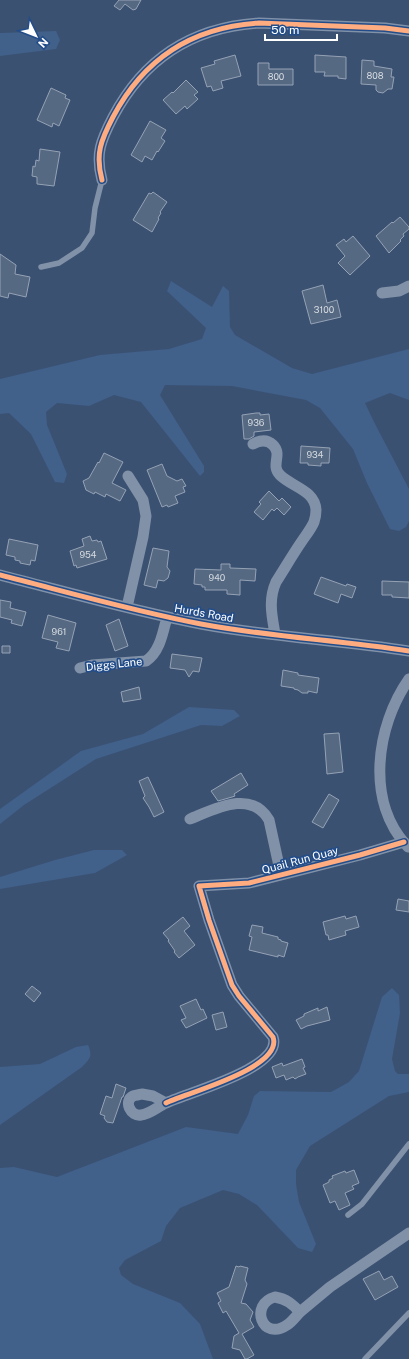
<svg xmlns="http://www.w3.org/2000/svg" width="409" height="1359" font-family="'Public Sans',sans-serif">
	<rect width="100%" height="100%" fill="#3a5172"/>
	<path fill="#41608a" d="M56,31L60,40L56,49L0,56V33Z
		M171,281L212,307L223,286L229,291L230,327L235,335L292,368L312,374L409,349V400L390,393L365,403L374,422L409,489V521L406,527L399,531L390,529L367,483L353,449L320,408L306,400L232,386L165,385L160,395L204,466V472L200,476L141,402L114,395L89,406L57,403L46,412L47,425L67,474L64,483L55,482L31,434L9,413L0,414V379L100,355L169,349L202,339L206,328L167,291Z
		M189,707L234,710L240,716L222,726L201,725L96,759L24,805L0,824V809L81,751L143,734Z
		M94,850H122L127,855L95,873L0,889V877L55,860Z
		M392,988L399,995L400,1013L392,1059L395,1071L398,1074H409V1092L389,1096L310,1146L296,1170V1184L299,1202L316,1244L312,1252L298,1248L257,1205L239,1194L223,1190L180,1208L166,1226L161,1241L125,1260L119,1268L121,1275L133,1284L180,1303L200,1324L213,1359H0V1168L14,1167L57,1177L186,1127L238,1134L248,1115L254,1096L260,1091L331,1092L349,1082L359,1071L382,997Z
		M88,1045C93,1056 90,1059 82,1067L0,1125V1067L40,1064L76,1047Z"/>
	<path fill="#566982" stroke="#95a2b5" d="M119,0H141L136,9L133,10L125,4L120,10L114,6Z
		M235,55L241,76L221,81L223,88L213,91L211,86L207,87L201,68L215,64L214,61Z
		M315,55L346,57V79L338,78V76H324L325,72H315Z
		M362,60L374,61V66L392,69L391,77H394L392,89H388L383,93L378,92L376,90V85L361,84Z
		M258,63H269V69H293V85H258Z
		M186,80L198,92L194,95L198,99L187,109L185,106L176,114L163,100L172,92L173,93Z
		M51,88L66,95L65,98L70,100L59,126L53,123L52,127L37,120Z
		M150,121L166,130L161,138L165,141L158,152L157,151L152,160L145,156L142,162L131,155Z
		M40,149L60,152L54,186L37,184V177L32,176L33,166L35,167L36,160L39,161Z
		M153,192L167,202L160,212L161,213L158,218L159,219L152,232L133,220L149,193L151,194Z
		M400,217L409,227V229L403,234L404,236L400,240L401,241L389,253L376,236L392,222L393,223Z
		M353,236L370,256L350,275L338,263L345,256L336,245L344,239L346,242Z
		M0,254L16,265L15,274L30,277L26,297L9,293L8,298L0,296Z
		M323,285L327,303L337,300L341,317L311,324L302,291Z
		M256,413H260V415L269,414L271,430L254,432V436L249,439H244L242,415Z
		M301,446L330,448L329,463H321V466L308,465V463H300Z
		M104,453L123,462L112,483L126,490L120,501L106,494L105,497L95,492L94,494L86,490L83,481L89,478L98,462L99,463Z
		M162,464L167,476L177,481L182,479L186,486L183,487L185,492L175,496L178,503L168,507L167,505L162,507L147,470Z
		M269,491L279,501L282,498L291,507L284,515L277,508L274,511L272,509L263,520L254,512L261,504L259,502Z
		M90,536L92,541L97,540L98,542L101,541L107,559L77,568L76,565L74,566L70,551L84,546L82,539Z
		M9,539L38,545L35,561L31,560L30,565L20,563V561L15,560V557L6,555Z
		M153,548L169,551L167,567L170,571L168,578L164,581L158,580L156,588L144,585Z
		M221,564H230V568L256,569L255,581L240,580V595L227,594V590H205V587H202V585L194,584L195,569L221,570Z
		M321,577L346,586L347,584L356,587L352,598L341,594L338,603L314,594Z
		M382,581L409,582V598L392,597V595H382Z
		M0,600L11,602L10,608L26,612L22,626L11,623L12,620L0,617Z
		M48,615L76,623L69,651L56,648L58,642L42,638Z
		M119,619L128,646L115,651L106,625Z
		M2,646H10V653H2Z
		M172,654L202,658L199,672L193,671L189,677L185,670L170,668Z
		M283,670L298,673V675L319,678L317,693L308,691V693H302L298,690L294,689V688L281,686Z
		M139,687L141,699L123,702L121,692Z
		M339,733L343,772L327,774L324,734Z
		M241,773L248,785L234,794L235,796L232,797L218,801L211,791Z
		M148,777L164,812L154,817L149,807L143,798L145,796L139,781Z
		M329,794L339,800L323,828L312,822Z
		M398,899L409,901V912L396,910Z
		M345,916L346,919L356,916L359,927L345,931L346,935L329,940L328,935H326L323,922Z
		M183,917L190,926L184,931L195,945L179,958L174,952L175,951L168,941L169,940L163,933Z
		M252,925L263,927L262,933L278,937V939L281,940V941L288,943L284,957L278,955V957L249,950L252,937L249,936Z
		M32,986L41,993L34,1002L25,994Z
		M196,999L201,1010L203,1009L207,1018L186,1028L181,1020L186,1018L180,1006Z
		M327,1007L330,1020L307,1026L301,1029L296,1020L304,1016V1014L318,1008V1011Z
		M223,1012L227,1027L216,1030L212,1015Z
		M302,1059L305,1067L303,1068L306,1074L298,1077L295,1079L293,1077L286,1080L284,1075L276,1078L272,1067L282,1063L283,1066Z
		M116,1084L126,1088L123,1097H122L113,1123L107,1122L104,1118L105,1116L100,1114L106,1096L112,1098Z
		M354,1170L359,1183L352,1186L354,1189L345,1193L350,1205L339,1210L335,1201L330,1203L323,1185L329,1182V1180L333,1178L332,1176L345,1171L346,1173Z
		M236,1266L239,1267L240,1266L248,1268L245,1280L247,1284L241,1303L246,1304L253,1312L250,1320L254,1327L242,1334L254,1355L247,1359H245L240,1350L232,1348L234,1336L239,1333L226,1311L223,1313L218,1303L221,1301L217,1293L229,1287Z
		M379,1271L384,1280L392,1276L398,1287L375,1300L363,1279Z"/>
	<g fill="none" stroke-linecap="round" stroke-linejoin="round">
		<path stroke="#8191a7" stroke-width="5.5" d="M41,267L59,263L82,248L92,233L95,208L102,180
			M348,1215L362,1204L409,1144
			M365,1359L409,1313"/>
		<path stroke="#8191a7" stroke-width="11" d="M102,180C95,154 101,140 113,117C144,58 193,27 259,23L385,28L409,31
			M382,293L399,291L409,286
			M253,444C260,440 267,439 273,445C283,455 270,465 280,475C292,487 315,490 316,510C316,514 315,519 314,522C311,529 306,535 302,541C293,554 285,568 276,582C268,600 272,616 275,634
			M0,575C67,592 133,611 201,624C270,637 340,640 409,651
			M127,607L143,537L146,516L143,500L128,476
			M80,668L92,665L146,661C160,652 163,632 167,617
			M190,819C215,809 251,789 269,820L281,875
			M408,847C365,802 376,726 409,679
			M142,1094L153,1096L166,1103C157,1107 150,1114 141,1115C131,1117 123,1101 133,1096C135,1095 139,1095 142,1094Z
			M166,1103C186,1093 284,1068 273,1037L239,996L232,985L209,920L199,886L249,883L360,855L404,842
			M275,1297C287,1299 292,1304 300,1312C296,1316 292,1322 287,1325C262,1342 249,1304 275,1297Z
			M300,1312L330,1287L409,1233"/>
		<defs>
			<path id="cycleway" d="M102,180C95,154 101,140 113,117C144,58 193,27 259,23L385,28L409,31
				M0,575C67,592 133,611 201,624C270,637 340,640 409,651
				M166,1103C186,1093 284,1068 273,1037L239,996L232,985L209,920L199,886L249,883L360,855L404,842"/>
		</defs>
		<use href="#cycleway" stroke="#234d89" stroke-width="8"/>
		<use href="#cycleway" stroke="#ffac80" stroke-width="5"/>
	</g>
	<g text-anchor="middle" stroke-width="3.5" stroke-linejoin="round" paint-order="stroke">
		<g font-size="9" fill="#d5dae0">
			<text x="375" y="79">808</text>
			<text x="276" y="80">800</text>
			<text x="324" y="313">3100</text>
			<text x="256" y="426">936</text>
			<text x="315" y="458">934</text>
			<text x="88" y="558">954</text>
			<text x="217" y="581">940</text>
			<text x="59" y="635">961</text>
		</g>
		<g font-size="11" fill="#fff" stroke="#234d89">
			<text transform="translate(204 613) rotate(10)" y="4">Hurds Road</text>
			<text transform="translate(114 664) rotate(-6)" y="4">Diggs Lane</text>
			<text transform="translate(300 860) rotate(-15)" y="4">Quail Run Quay</text>
		</g>
	</g>
	<g transform="translate(36 36) rotate(133)" stroke="#234d89" stroke-width="3" paint-order="stroke">
	<path d="M0-3L7 15L0 10L-7 15Z" fill="#ffffff"/>
	<text y="-6" font-size="11" font-weight="bold" text-anchor="middle" fill="#ffffff">N</text>
	</g>
	<path d="M265 34v6h72v-6" fill="none" stroke="#ffffff" stroke-width="2"/>
	<text x="271" y="34" font-size="12" fill="#ffffff" stroke="#234d89" stroke-width="3" paint-order="stroke">50 m</text>
</svg>
